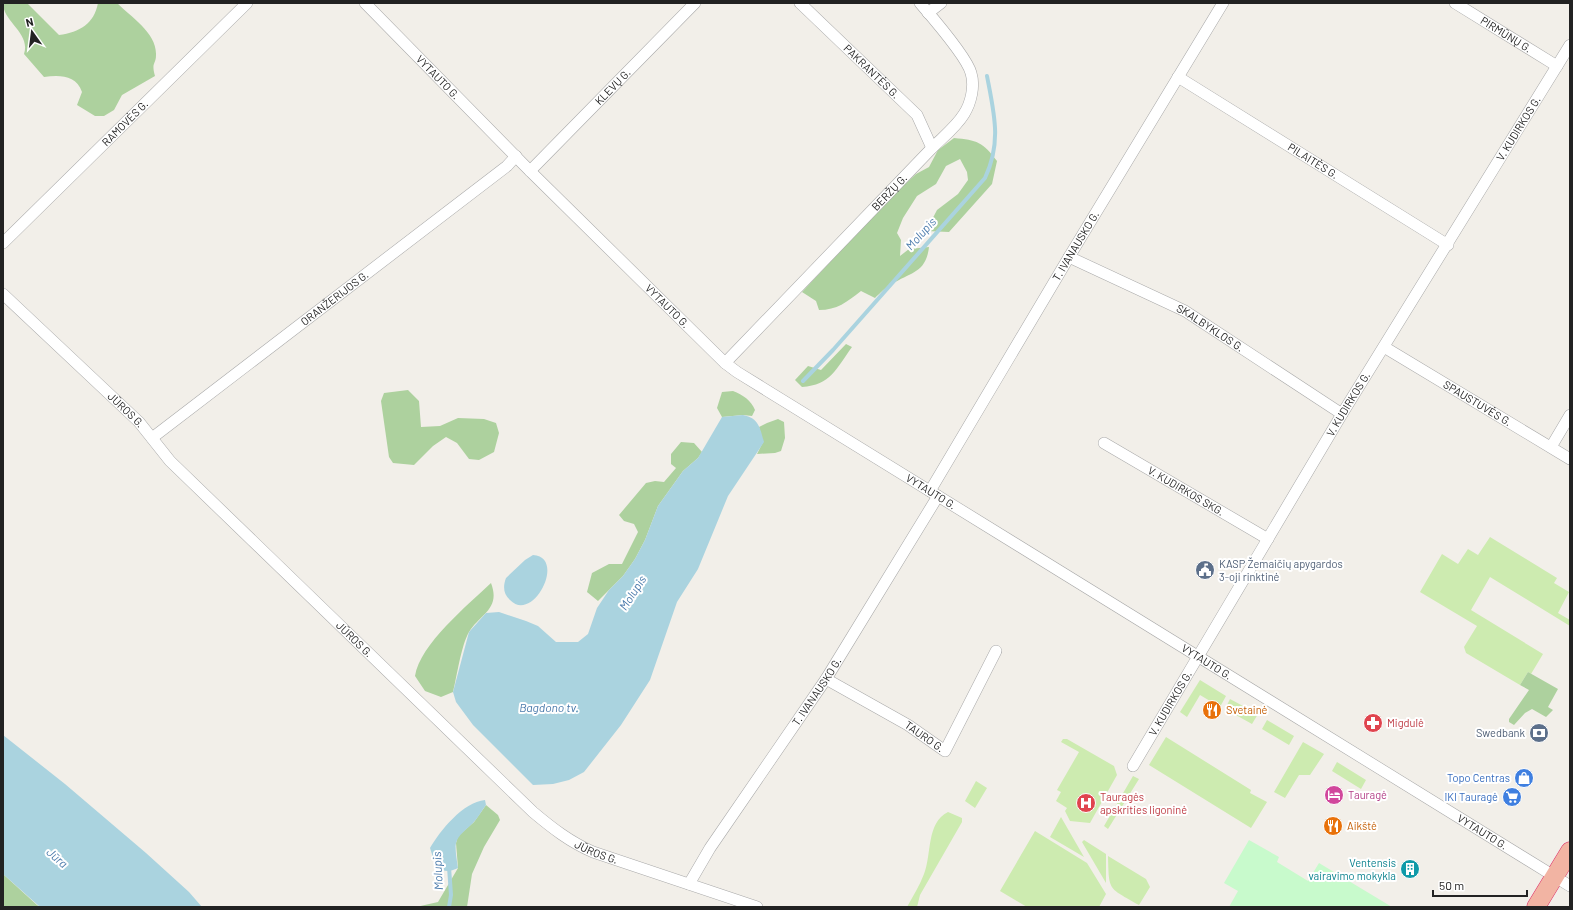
<svg xmlns="http://www.w3.org/2000/svg" width="1573" height="910" font-family="Barlow,sans-serif">
	<rect width="100%" height="100%" fill="#f2efe9"/>
	<path fill="#cdebb0" d="M1490,537L1557,578L1554,583L1569,592L1558,613L1570,620V626L1490,577L1471,610L1543,654L1531,674L1528,672L1520,685L1466,653L1464,647L1477,626L1420,592L1442,554L1458,564L1468,549L1478,555Z
		M1200,680L1226,696L1220,707L1200,695L1187,717L1180,712Z
		M1230,699L1258,714L1252,724L1225,709Z
		M1267,720L1294,736L1289,745L1262,729Z
		M1166,737L1251,790L1250,793L1267,802L1251,828L1149,765Z
		M1063,739H1067L1114,766L1117,775L1090,823L1070,821L1065,811L1067,808L1056,801L1061,792L1057,790L1079,752L1061,742Z
		M1303,742L1324,754L1310,775H1299L1285,798L1274,792Z
		M1337,762L1366,780L1361,789L1332,771Z
		M1133,776L1139,779L1108,829L1104,826Z
		M976,781L987,788L975,808L965,801Z
		M948,812L962,818V822L920,895L917,907H907C913,896 920,885 924,874C932,854 926,823 948,812Z
		M1061,817L1084,857L1050,837Z
		M1035,831L1087,863L1106,894L1099,907H1027L1000,891Z
		M1084,840L1106,854V883L1082,842Z
		M1108,856L1146,879L1150,887L1139,905C1108,887 1109,892 1108,856Z"/>
	<path fill="#add19e" d="M3,3H27L59,35C80,32 94,24 98,3H117C131,17 157,33 156,55C156,65 151,62 155,76L122,95L114,110L104,116H95L77,105L82,92C76,75 60,75 44,77L24,54C31,33 3,22 3,3Z
		M954,138C977,140 983,142 997,161L992,184L949,232L926,231L937,210L958,194L968,180L967,172L960,159L946,166L936,184L917,196L903,218L897,233L901,240L900,256L909,249L929,247C926,273 911,272 892,284C886,287 880,293 875,298L861,291C847,302 837,310 819,310L816,301L802,292L889,199L916,174L929,167L938,150Z
		M846,344L852,347C836,369 831,385 802,387L795,380L808,366L821,370Z
		M408,390L419,401L421,427L440,426L458,418L484,419L496,423L499,433L494,452L479,460L469,459L457,443L446,437L433,446L414,465L393,463L389,457L381,401L384,393Z
		M733,391C743,395 751,400 755,410L752,416L743,415L722,417L717,408L722,392Z
		M778,419L784,422L785,438L781,451L775,453L757,454L763,442L759,427L767,423Z
		M681,442L694,443L702,452L698,458L683,471L658,506L645,540L635,559L623,576L598,601L587,592L592,573L609,564H622L638,532L634,524L624,521L619,515L646,483L655,481L664,482L676,468L671,464V454Z
		M491,583C501,609 480,614 469,632C461,646 457,676 453,692L441,697L425,691L415,676C420,644 468,605 491,583Z
		M1528,672L1558,689L1548,707L1553,710L1546,717L1532,709L1525,713L1514,725L1509,722V719L1529,690L1520,685Z
		M486,805L498,815L500,820L484,847L472,874L467,907H416L438,902L458,868L456,843L458,836L474,822Z
		M3,874L37,905L40,907H3Z"/>
	<path fill="#c8facc" d="M1249,840L1279,857L1277,862L1308,881L1319,863L1392,907H1229L1238,891L1224,883Z"/>
	<path fill="#aad3df" d="M743,415C759,418 760,428 764,442L728,496L698,569L677,602L650,680L621,725L584,772L569,780L553,784L533,785L473,725L456,702L453,692L469,632L486,613L499,612L526,621L538,626L556,642H578L588,634L597,608L609,590L623,576L635,559L645,540L658,506L683,471L698,458L722,417Z
		M533,555C567,557 533,624 510,600C503,594 503,586 506,578L525,560Z
		M3,735L65,784L146,853L189,892L202,907H40L3,874Z
		M485,800L486,805C482,810 478,818 473,823C453,841 454,840 458,868C449,872 445,872 436,867L430,848C440,831 463,802 485,800Z"/>
	<g fill="none" stroke-linecap="round" stroke-linejoin="round">
		<path stroke="#aad3df" stroke-width="4" d="M803,381L833,350L985,178C1002,142 994,113 987,76
			M449,907L451,895L449,867"/>
		<defs>
			<g id="minor">
				<path id="s1" d="M365,3L530,171L725,363L737,372L1570,886"/>
				<path id="s2" d="M800,3L917,115L932,148"/>
				<path id="s3" d="M1455,3L1557,66"/>
				<path d="M928,13L941,3"/>
				<path id="s4" d="M1178,77L1448,245"/>
				<path id="s5" d="M530,171L695,3"/>
				<path id="s6" d="M3,243L247,3"/>
				<path id="s7" d="M1069,257L1185,311L1342,414"/>
				<path id="s8" d="M3,294L139,422L170,461L533,812C552,828 570,842 593,852L757,907"/>
				<path id="s9" d="M1384,347L1570,459"/>
				<path id="s10" d="M725,363L932,148C943,137 956,127 964,114C971,103 975,86 971,73C967,57 932,17 920,3"/>
				<path id="s11" d="M152,438L507,166L516,156"/>
				<path id="s12" d="M1104,443L1268,539"/>
				<path d="M1551,447L1570,415"/>
				<path id="s13" d="M930,491L1069,257L1223,3"/>
				<path id="s14" d="M826,679L908,725L945,751L996,651"/>
				<path id="s15" d="M1133,766L1342,414L1570,45"/>
				<path id="s16" d="M689,884L710,848L826,679L938,496"/>
			</g>
			<path id="trunk" d="M1536,907L1570,851"/>
		</defs>
		<use href="#minor" stroke="#a9a9a9" stroke-width="12"/>
		<use href="#trunk" stroke="#dc2a67" stroke-width="19"/>
		<use href="#minor" stroke="#fff" stroke-width="11"/>
		<use href="#trunk" stroke="#f2b4a3" stroke-width="18"/>
	</g>
	<defs>
		<symbol id="civic-disc" viewBox="-11 -11 22 22"><circle r="9.5" fill="#5c6f8a" stroke="#fff"/><path d="M-.6-6.5H3V-4.5H.6V-3L4-1V1h2V6H-6V1h2V-1L-.6-3ZM-1.2 2.5V6h2.4V2.5Z" fill="#fff"/></symbol>
		<symbol id="restaurant-disc" viewBox="-11 -11 22 22"><circle r="9.5" fill="#e8710a" stroke="#fff"/><path d="M-5-6h1v4h1v-4h1v4h1v-4h1v5L-1.5 .5V6h-2V.5L-5-1ZM5-6V6H3V1.5H1.5Q1.5-4 5-6Z" fill="#fff"/></symbol>
		<symbol id="pharmacy-disc" viewBox="-11 -11 22 22"><circle r="9.5" fill="#e0444e" stroke="#fff"/><path d="M-2-6h4v4h4v4h-4v4h-4v-4h-4v-4h4Z" fill="#fff"/></symbol>
		<symbol id="bank-disc" viewBox="-11 -11 22 22"><circle r="9.5" fill="#5c6f8a" stroke="#fff"/><path d="M-6-4H6V4H-6ZM0-2.3a2.3 2.3 0 1 0 0 4.6a2.3 2.3 0 1 0 0-4.6Z" fill="#fff"/></symbol>
		<symbol id="shop-disc" viewBox="-11 -11 22 22"><circle r="9.5" fill="#3f7fe0" stroke="#fff"/><path d="M-5-2.5h2.3a2.7 3.5 0 0 1 5.4 0H5L5.5 6h-11ZM-1.5-2.5h3a1.5 2.3 0 0 0-3 0Z" fill="#fff"/></symbol>
		<symbol id="hotel-disc" viewBox="-11 -11 22 22"><circle r="9.5" fill="#d1479c" stroke="#fff"/><path d="M-6-4.5h1.5V1H6V5H4.5V3h-9V5H-6ZM-4 0a1.8 1.8 0 1 1 3.6 0ZM.5 0V-2.5h3Q6-2.5 6 0Z" fill="#fff"/></symbol>
		<symbol id="supermarket-disc" viewBox="-11 -11 22 22"><circle r="9.5" fill="#3f7fe0" stroke="#fff"/><path d="M-6-5.5h2.5l.6 2H6L4.5 2H-2.5L-4.4-4H-6ZM-1.5 3.2a1.3 1.3 0 1 0 .1 0ZM3 3.2a1.3 1.3 0 1 0 .1 0Z" fill="#fff"/></symbol>
		<symbol id="hospital-disc" viewBox="-11 -11 22 22"><circle r="9.5" fill="#e0444e" stroke="#fff"/><path d="M-5-5h3v3.5h4V-5h3V5h-3V1.5h-4V5h-3Z" fill="#fff"/></symbol>
		<symbol id="building-disc" viewBox="-11 -11 22 22"><circle r="9.5" fill="#0f9aa8" stroke="#fff"/><path d="M-4-6H4V6H1V3H-1V6H-4ZM-2.5-4.3h1.7v1.8h-1.7ZM.8-4.3h1.7v1.8H.8ZM-2.5-1h1.7V.8h-1.7ZM.8-1h1.7V.8H.8Z" fill="#fff"/></symbol>
	</defs>
	<g fill-rule="evenodd">
		<use href="#civic-disc" x="1194" y="559" width="22" height="22"/>
		<use href="#restaurant-disc" x="1201" y="699" width="22" height="22"/>
		<use href="#pharmacy-disc" x="1362" y="712" width="22" height="22"/>
		<use href="#bank-disc" x="1528" y="722" width="22" height="22"/>
		<use href="#shop-disc" x="1513" y="767" width="22" height="22"/>
		<use href="#hotel-disc" x="1323" y="784" width="22" height="22"/>
		<use href="#supermarket-disc" x="1501" y="786" width="22" height="22"/>
		<use href="#hospital-disc" x="1075" y="792" width="22" height="22"/>
		<use href="#restaurant-disc" x="1322" y="815" width="22" height="22"/>
		<use href="#building-disc" x="1399" y="858" width="22" height="22"/>
	</g>
	<g text-anchor="middle" stroke-width="4" stroke-linejoin="round" paint-order="stroke">
		<g font-size="11" fill="#222" stroke="#fff">
			<text dy="4" stroke="none"><textPath href="#s3" startOffset="60">PIRMŪNŲ G.</textPath></text>
			<text dy="4" stroke="none"><textPath href="#s2" startOffset="99">PAKRANTĖS G.</textPath></text>
			<text dy="4" stroke="none"><textPath href="#s1" startOffset="104">VYTAUTO G.</textPath></text>
			<text dy="4" stroke="none"><textPath href="#s5" startOffset="118">KLEVŲ G.</textPath></text>
			<text dy="4" stroke="none"><textPath href="#s6" startOffset="171">RAMOVĖS G.</textPath></text>
			<text dy="4" stroke="none"><textPath href="#s15" startOffset="745">V. KUDIRKOS G.</textPath></text>
			<text dy="4" stroke="none"><textPath href="#s4" startOffset="159">PILAITĖS G.</textPath></text>
			<text dy="4" stroke="none"><textPath href="#s10" startOffset="237">BERŽŲ G.</textPath></text>
			<text dy="4" stroke="none"><textPath href="#s13" startOffset="285">T. IVANAUSKO G.</textPath></text>
			<text dy="4" stroke="none"><textPath href="#s11" startOffset="230">ORANŽERIJOS G.</textPath></text>
			<text dy="4" stroke="none"><textPath href="#s1" startOffset="428">VYTAUTO G.</textPath></text>
			<text dy="4" stroke="none"><textPath href="#s7" startOffset="158">SKALBYKLOS G.</textPath></text>
			<text dy="4" stroke="none"><textPath href="#s9" startOffset="109">SPAUSTUVĖS G.</textPath></text>
			<text dy="4" stroke="none"><textPath href="#s15" startOffset="421">V. KUDIRKOS G.</textPath></text>
			<text dy="4" stroke="none"><textPath href="#s8" startOffset="169">JŪROS G.</textPath></text>
			<text dy="4" stroke="none"><textPath href="#s1" startOffset="752">VYTAUTO G.</textPath></text>
			<text dy="4" stroke="none"><textPath href="#s12" startOffset="95">V. KUDIRKOS SKG.</textPath></text>
			<text dy="4" stroke="none"><textPath href="#s8" startOffset="493">JŪROS G.</textPath></text>
			<text dy="4" stroke="none"><textPath href="#s1" startOffset="1076">VYTAUTO G.</textPath></text>
			<text dy="4" stroke="none"><textPath href="#s16" startOffset="231">T. IVANAUSKO G.</textPath></text>
			<text dy="4" stroke="none"><textPath href="#s15" startOffset="73">V. KUDIRKOS G.</textPath></text>
			<text dy="4" stroke="none"><textPath href="#s14" startOffset="114">TAURO G.</textPath></text>
			<text dy="4" stroke="none"><textPath href="#s1" startOffset="1400">VYTAUTO G.</textPath></text>
			<text dy="4" stroke="none"><textPath href="#s8" startOffset="817">JŪROS G.</textPath></text>
		</g>
		<g font-size="11" fill="#4e5e75" stroke="#fff" text-anchor="start">
			<text x="1219" y="568">KASP Žemaičių apygardos<tspan x="1219" dy="13">3-oji rinktinė</tspan></text>
			<text x="1525" y="737" text-anchor="end">Swedbank</text>
		</g>
		<g font-size="11" fill="#c56008" stroke="#fff" text-anchor="start">
			<text x="1226" y="714">Svetainė</text>
			<text x="1347" y="830">Aikštė</text>
		</g>
		<g font-size="11" fill="#be3a42" stroke="#fff" text-anchor="start">
			<text x="1387" y="727">Migdulė</text>
			<text x="1100" y="801">Tauragės<tspan x="1100" dy="13">apskrities ligoninė</tspan></text>
		</g>
		<g font-size="11" fill="#366cbe" stroke="#fff" text-anchor="end">
			<text x="1510" y="782">Topo Centras</text>
			<text x="1498" y="801">IKI Tauragė</text>
		</g>
		<g font-size="11" fill="#b23c85" stroke="#fff" text-anchor="start">
			<text x="1348" y="799">Tauragė</text>
		</g>
		<g font-size="11" fill="#0d838f" stroke="#fff" text-anchor="end">
			<text x="1396" y="867">Ventensis<tspan x="1396" dy="13">vairavimo mokykla</tspan></text>
		</g>
		<g font-size="12" font-style="italic" fill="#4a7aab" stroke="#fff">
			<text transform="translate(921 234) rotate(-48)" y="4">Molupis</text>
			<text transform="translate(633 593) rotate(-57)" y="4">Molupis</text>
			<text x="549" y="712">Bagdono tv.</text>
			<text transform="translate(57 858) rotate(42)" y="4">Jūra</text>
			<text transform="translate(438 871) rotate(-93)" y="4">Molupis</text>
		</g>
	</g>
	<rect width="1573" height="910" fill="none" stroke="#222222" stroke-width="8"/>
	<g transform="translate(32 32) rotate(346)" stroke="#ffffff" stroke-width="3" paint-order="stroke">
	<path d="M0-3L7 15L0 10L-7 15Z" fill="#222222"/>
	<text y="-6" font-size="11" font-weight="bold" text-anchor="middle" fill="#222222">N</text>
	</g>
	<path d="M1433 890v6h94v-6" fill="none" stroke="#222222" stroke-width="2"/>
	<text x="1439" y="890" font-size="12" fill="#222222" stroke="#ffffff" stroke-width="3" paint-order="stroke">50 m</text>
</svg>
